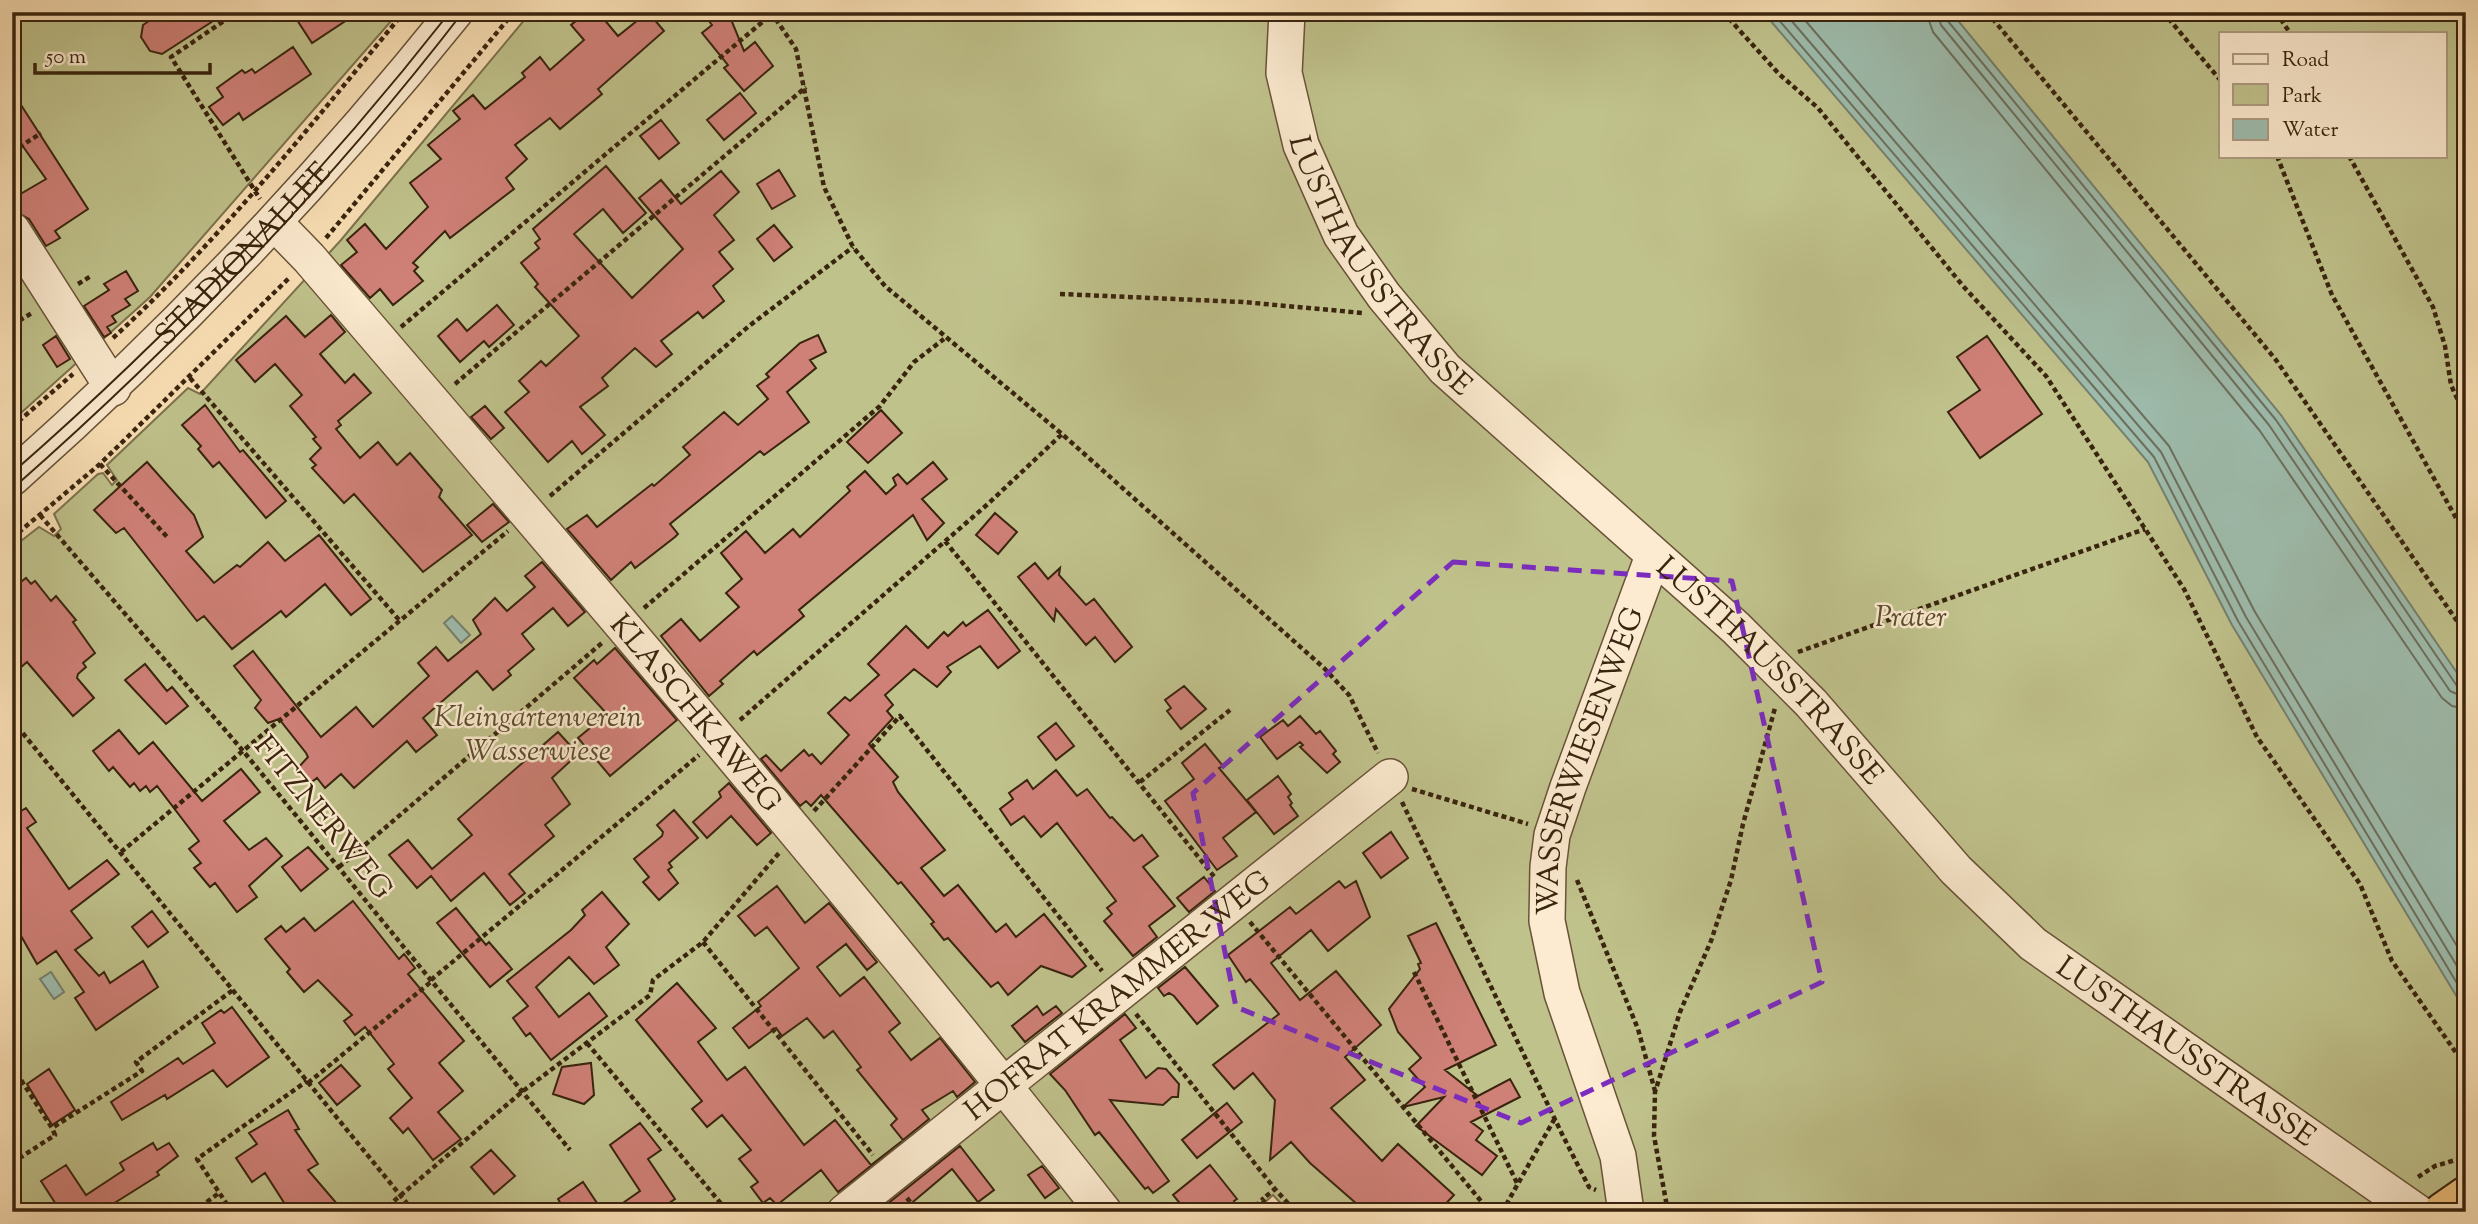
<svg xmlns="http://www.w3.org/2000/svg" width="2478" height="1224" font-family="'Sorts Mill Goudy',serif">
	<rect width="100%" height="100%" fill="#fae0b6"/>
	<filter id="stains"><feTurbulence type="fractalNoise" baseFrequency=".00286" numOctaves="4"/><feColorMatrix values="0 0 0 0 .2 0 0 0 0 .09 0 0 0 0 .02 0 0 0 .5 -.17"/></filter>
	<radialGradient id="worn" r=".72"><stop offset=".6" stop-color="#630" stop-opacity="0"/><stop offset="1" stop-color="#630" stop-opacity=".3"/></radialGradient>
	<path fill="#c0c28c" stroke="#7c734d" stroke-width="2" fill-rule="evenodd" d="M12,12H399L150,297L12,421Z
		M531,12H2466V1212H1289L1273,1195L1254,1212H12V548L39,527L54,536L61,529L54,514L98,474L103,473L112,485L117,480L107,465L188,388L200,394L341,240ZM2221,33H2445V156H2221Z"/>
	<path fill="#9ebdae" stroke="#76806e" stroke-width="2" d="M1763,12H1951L2281,415L2466,686V1012L2232,625L2148,462Z
		M452,616L470,635L461,643L444,623Z
		M51,972L64,992L54,999L40,979Z"/>
	<g fill="none" stroke-linecap="round" stroke-linejoin="round">
		<path stroke="#6c705e" stroke-width="2" d="M1772,12L2154,457L2238,621L2466,998
			M1784,12L2161,452L2246,617L2466,981
			M1798,12L2169,446L2255,612L2466,961
			M1926,12L1933,32L2260,431L2442,698L2452,706L2466,709
			M1937,12L1941,25L2269,425L2450,691L2466,698
			M1946,12L1947,20L2276,420L2457,686L2466,689"/>
	</g>
	<path fill="#cf8077" stroke="#39240e" stroke-width="2" d="M148,12H227L162,54L150,51L141,37L143,25L152,19Z
		M309,12H359L312,43L297,20Z
		M587,12H598L618,36L648,12L664,31L598,89L602,94L560,129L550,118L515,145L527,159L506,178L514,189L450,238L445,231L413,263L418,267L414,271L423,281L393,305L380,289L370,298L341,265L357,252L347,240L365,224L386,249L428,207L410,183L441,159L428,145L460,119L453,111L473,95L485,109L525,77L522,73L540,57L550,70L584,40L571,25Z
		M702,12H728L744,51L755,42L773,66L744,91L724,68L728,65L702,33L712,25Z
		M293,47L311,74L243,120L239,113L223,125L209,107L223,97L217,88L242,70L245,73L252,69L255,73Z
		M12,91L88,209L55,231L60,238L46,246L29,219L12,210V199L46,179L12,131Z
		M740,93L756,113L724,140L707,120Z
		M661,120L679,143L659,159L640,136Z
		M606,166L646,213L623,233L603,209L574,234L632,298L683,249L639,198L661,180L681,204L721,171L739,192L714,215L734,240L719,252L733,269L713,286L724,301L703,318L698,312L661,341L672,354L656,367L635,348L602,378L608,386L580,407L605,435L582,454L572,441L548,462L505,412L529,392L519,381L541,361L546,366L579,336L535,287L538,284L521,263L539,248L535,243L540,239L533,229Z
		M779,170L795,196L772,209L757,184Z
		M774,225L792,247L774,261L757,239Z
		M126,271L138,291L125,299L130,305L112,316L116,322L107,327L111,333L104,337L84,306L109,290L104,284Z
		M497,305L514,325L489,347L484,341L460,362L438,336L457,319L467,331Z
		M331,315L345,332L320,354L345,383L354,374L371,393L338,421L341,425L336,429L360,458L378,442L397,465L410,453L442,490L439,497L472,535L423,572L354,494L344,503L312,468L316,465L310,459L321,448L313,439L316,437L290,406L302,395L275,364L255,382L236,360L286,316L305,337Z
		M818,335L826,352L810,360L816,368L787,392L809,422L764,455L760,451L670,524L678,534L675,537L635,568L631,562L611,580L567,529L587,515L597,527L652,484L654,486L690,455L683,447L724,412L738,425L768,399L757,386L769,377L766,374L800,343Z
		M56,336L70,359L57,367L43,345Z
		M1987,336L2042,414L1980,458L1948,412L1980,390L1957,357Z
		M205,405L240,452L243,450L286,501L266,518L219,462L213,467L198,449L201,446L182,425Z
		M485,406L504,428L491,439L471,417Z
		M881,410L902,433L868,463L847,442Z
		M147,462L194,515L203,537L186,551L214,583L237,565L240,567L268,542L285,561L319,535L371,599L351,615L325,584L286,617L281,611L232,649L204,616L197,621L124,528L116,533L94,510Z
		M933,462L947,479L922,499L944,523L927,540L913,515L799,610L804,616L757,655L754,651L720,681L723,684L709,696L661,636L681,619L700,641L739,607L726,593L742,579L721,553L746,531L765,553L793,529L800,537L850,491L847,487L865,471L886,494L896,485L893,478L898,474L907,484Z
		M493,504L509,522L482,542L467,525Z
		M995,513L1017,532L998,554L976,535Z
		M542,562L585,612L568,626L553,608L522,634L534,649L508,671L511,675L493,690L477,671L423,718L437,735L416,752L407,741L354,788L341,774L325,788L317,778L309,784L297,769L308,757L306,753L279,719L268,723L255,708L261,700L234,666L253,651L321,737L356,707L373,727L429,676L418,663L436,647L448,661L481,634L473,620L495,598L507,611L535,587L525,576Z
		M1035,563L1048,579L1060,568L1059,575L1086,605L1094,599L1132,647L1115,662L1095,637L1086,645L1056,609L1054,621L1018,577Z
		M26,578L31,584L35,581L51,601L56,596L76,620L73,622L95,653L83,663L86,667L78,674L77,678L94,698L73,716L27,662L12,675V589Z
		M988,610L1020,651L998,668L980,646L947,667L951,672L937,687L914,669L885,695L893,705L887,711L893,718L869,744L898,777L893,782L898,792L945,850L921,868L944,896L958,885L996,932L1006,924L1016,937L1044,914L1086,966L1072,977L1041,966L1008,995L998,982L991,987L948,938L944,940L931,924L934,922L901,882L898,884L821,795L811,806L806,801L800,806L761,759L766,755L781,771L804,750L809,756L812,754L821,764L849,735L828,713L845,697L850,701L879,675L868,664L906,626L928,648L944,632L948,636L963,622L966,626Z
		M615,648L677,720L610,776L578,738L607,714L574,678L594,660L597,664Z
		M145,664L167,691L172,687L188,706L166,724L125,680Z
		M1184,686L1206,709L1181,729L1167,711L1171,708L1165,700Z
		M1300,716L1316,734L1320,731L1336,751L1333,754L1340,762L1327,773L1300,747L1303,745L1300,742L1277,759L1260,737L1283,720L1288,726Z
		M1056,723L1074,746L1056,760L1038,737Z
		M119,730L139,754L153,742L202,801L241,769L260,792L224,821L249,850L266,838L282,856L249,886L257,897L237,912L215,883L210,887L194,868L201,863L189,849L199,841L157,786L150,792L146,786L140,791L134,783L130,787L113,767L109,771L93,751Z
		M558,732L578,754L552,778L570,804L545,825L554,836L509,874L525,893L510,905L484,873L451,901L431,876L417,888L389,855L408,840L432,869L472,835L458,819Z
		M1205,744L1223,766L1219,768L1256,812L1223,838L1237,856L1217,870L1165,801L1194,779L1182,763Z
		M1056,770L1077,796L1087,789L1110,818L1112,817L1134,841L1142,835L1158,856L1143,867L1175,906L1149,926L1157,937L1133,956L1104,921L1112,914L1107,908L1116,901L1057,823L1041,837L1024,816L1011,825L1000,809L1013,799L1009,793L1027,780L1033,789Z
		M1278,776L1291,794L1288,797L1292,803L1290,805L1298,816L1274,834L1247,800Z
		M729,783L771,833L757,845L731,816L707,838L693,822L721,797L719,792Z
		M12,808L16,814L26,808L36,822L27,828L69,889L107,860L119,874L71,911L92,938L75,950L99,976L104,972L110,983L143,961L158,987L96,1030L75,998L84,992L56,951L37,964L12,920Z
		M674,810L698,838L669,863L672,867L668,870L678,883L659,900L643,882L649,877L634,859L662,836L663,832L657,825Z
		M1391,832L1408,858L1381,878L1363,853Z
		M308,847L328,869L301,891L282,867Z
		M1204,877L1215,891L1189,912L1177,898Z
		M1339,881L1345,888L1356,881L1370,917L1328,951L1311,930L1271,963L1300,1000L1336,971L1381,1025L1345,1057L1365,1080L1331,1108L1382,1161L1398,1144L1454,1195L1438,1212H1366L1310,1163L1291,1142L1270,1160L1275,1100L1253,1073L1234,1089L1213,1065L1279,1014L1250,979L1246,982L1228,955L1290,907L1296,914Z
		M777,886L805,923L829,903L877,962L867,970L846,944L817,967L840,996L864,977L900,1023L889,1032L911,1060L940,1038L975,1082L957,1097L953,1091L922,1110L929,1119L903,1140L891,1125L897,1119L857,1070L861,1067L833,1031L824,1038L807,1018L782,1036L776,1028L749,1048L733,1028L761,1006L758,1002L799,968L767,927L755,936L738,916Z
		M602,892L629,924L606,947L619,965L594,984L569,957L536,987L559,1017L589,993L607,1016L551,1060L530,1033L526,1036L513,1018L528,1006L507,981L571,930L585,915L582,910Z
		M353,901L399,959L404,954L415,968L408,974L464,1041L439,1063L463,1091L438,1112L461,1139L433,1160L408,1128L403,1133L390,1118L412,1098L388,1069L394,1064L365,1027L355,1035L344,1021L352,1015L318,980L304,992L287,972L290,969L265,939L281,926L286,932L304,918L315,931Z
		M456,908L486,945L489,942L512,969L490,987L437,923Z
		M152,911L168,932L148,947L132,927Z
		M1436,923L1496,1045L1445,1070L1478,1096L1510,1079L1520,1097L1471,1122L1483,1131L1476,1140L1497,1156L1482,1175L1416,1126L1444,1097L1403,1107L1425,1087L1409,1069L1421,1058L1398,1032L1389,1009L1420,969L1418,964L1421,963L1408,936Z
		M1185,967L1218,1006L1197,1024L1174,996L1169,993L1164,996L1158,988Z
		M677,983L716,1028L698,1042L727,1080L745,1067L804,1145L835,1120L871,1165L902,1141L838,1192L821,1170L777,1205L770,1198L763,1203L751,1187L758,1182L739,1159L751,1150L722,1115L707,1127L692,1109L702,1101L636,1020Z
		M1037,1006L1043,1015L1056,1006L1062,1013L1025,1042L1012,1026Z
		M232,1007L269,1057L227,1087L213,1070L167,1099L165,1095L122,1120L111,1102L178,1058L183,1064L215,1043L202,1023L221,1010L224,1013Z
		M1125,1014L1136,1028L1120,1040L1146,1078L1158,1068L1166,1069L1179,1084L1178,1097H1172L1163,1105L1110,1100L1169,1181L1153,1193L1148,1187L1145,1189L1099,1132L1095,1135L1065,1090L1050,1074Z
		M591,1063L594,1095L584,1104L553,1094L562,1067Z
		M341,1065L360,1086L337,1105L319,1083Z
		M49,1069L75,1110L52,1125L27,1084Z
		M1227,1103L1242,1122L1197,1158L1182,1140Z
		M288,1110L299,1129L295,1130L318,1164L308,1170L344,1212H290L265,1173L252,1182L236,1158L257,1144L249,1133Z
		M640,1123L661,1150L648,1159L675,1199L656,1212H610L640,1191L610,1145Z
		M153,1143L157,1150L169,1143L178,1156L157,1172L159,1175L100,1212H61L41,1181L66,1165L86,1195L124,1170L120,1163Z
		M960,1146L994,1190L978,1202L952,1169L901,1212H883L881,1209Z
		M491,1150L515,1176L494,1194L471,1167Z
		M1210,1165L1237,1199L1234,1201L1236,1204L1226,1212H1187L1173,1195Z
		M1042,1166L1059,1188L1045,1198L1028,1175Z
		M583,1182L603,1212H566L558,1199Z"/>
	<g fill="none" stroke-linecap="round" stroke-linejoin="round">
		<defs>
			<g id="minor">
				<path id="s1" d="M1287,12L1284,73L1301,145L1341,235L1384,296L1445,369L1736,628L1811,703L1956,870L2033,944L2417,1212"/>
				<path id="s2" d="M275,223L309,258C578,572 848,886 1104,1212"/>
				<path d="M12,230L113,388"/>
				<path id="s3" d="M12,478C173,335 320,180 455,12"/>
				<path id="s4" d="M845,1212L1390,777"/>
				<path id="s5" d="M1626,1212L1618,1156L1562,993L1547,921L1548,867L1552,835L1568,787L1653,556"/>
			</g>
			<path id="highway" d="M2443,1212L2466,1196"/>
		</defs>
		<use href="#minor" stroke="#695338" stroke-width="38"/>
		<use href="#highway" stroke="#39240e" stroke-width="42"/>
		<path stroke="#39240e" stroke-width="4.5" stroke-dasharray="5 3.5" stroke-linecap="butt" d="M237,12L171,57L260,199
			M771,12L796,49L824,187L853,247L885,286L1062,434L1324,668L1349,695L1378,753
			M1723,12L1779,74L1818,108L1963,286L2046,376L2184,589L2257,737L2360,884L2392,961L2466,1067
			M1987,12L2276,360L2466,634
			M2163,12L2221,81
			M2276,12L2290,33
			M12,152L41,133
			M2277,156L2332,295L2466,536
			M2349,156L2433,307L2445,346L2451,385L2466,418
			M326,238L514,12
			M78,284L91,276
			M1060,294L1243,302L1363,313
			M12,325L32,313
			M401,327L773,13
			M113,338C220,240 312,124 404,12
			M190,378L400,621
			M455,384L806,87
			M12,427L73,374
			M100,464L169,539
			M550,496L749,326L853,247
			M40,515L244,752L570,1150
			M12,538L100,464L289,278
			M945,541L1216,879
			M644,608L880,406L914,362L944,339
			M1798,652L2145,529
			M12,720L414,1212
			M740,720L989,503L1062,434
			M1140,782L1230,710
			M1412,789L1528,824
			M1402,802L1562,1134L1589,1187L1596,1190
			M814,811L900,716L1102,971
			M121,852L508,531
			M339,867L602,643
			M1577,880L1638,1029L1655,1091
			M1250,922L1490,1212
			M703,942L873,1155
			M1414,972L1518,1185
			M431,980L699,755
			M1136,1014L1275,1189L1296,1212
			M587,1043L728,1212
			M12,1066L52,1128L142,1071L136,1062L233,990
			M308,1083L432,981
			M12,1163L55,1135L52,1128
			M2418,1177L2435,1166L2466,1157
			M907,1198L918,1212
			M193,1212L219,1193
			M232,1212L197,1159L307,1081
			M381,1212L523,1091L650,995L653,980L703,942L779,853
			M714,1212L723,1206
			M1249,1212L1264,1198
			M1260,1212L1265,1197L1275,1189
			M1502,1212L1555,1118
			M1668,1212L1654,1136L1655,1092L1680,1012L1711,941L1731,880L1743,824L1775,708"/>
		<use href="#minor" stroke="#fcebd0" stroke-width="35"/>
		<use href="#highway" stroke="#edc07b" stroke-width="38"/>
		<path stroke="#39240e" stroke-width="2" d="M12,473C171,334 319,179 450,12
			M12,489C177,344 329,186 463,12"/>
	</g>
	<path fill="none" stroke="#7b2cbf" stroke-width="5" stroke-dasharray="14 9" stroke-linejoin="round" d="M1453,562L1732,581L1822,982L1521,1123L1236,1007L1193,793Z"/>
	<g text-anchor="middle" stroke-width="5" stroke-linejoin="round" paint-order="stroke">
		<g font-size="30" fill="#39240e" stroke="#fcebd0">
			<text dy="10" stroke="none"><textPath href="#s3" startOffset="322">STADIONALLEE</textPath></text>
			<text dy="10" stroke="none"><textPath href="#s1" startOffset="280">LUSTHAUSSTRASSE</textPath></text>
			<text dy="10" stroke="none"><textPath href="#s1" startOffset="847">LUSTHAUSSTRASSE</textPath></text>
			<text dy="10" stroke="none"><textPath href="#s2" startOffset="646">KLASCHKAWEG</textPath></text>
			<text dy="10" stroke="none"><textPath href="#s5" startOffset="469">WASSERWIESENWEG</textPath></text>
			<text transform="translate(324 817) rotate(51)" y="10">FITZNERWEG</text>
			<text dy="10" stroke="none"><textPath href="#s4" startOffset="348">HOFRAT KRAMMER-WEG</textPath></text>
			<text dy="10" stroke="none"><textPath href="#s1" startOffset="1414">LUSTHAUSSTRASSE</textPath></text>
		</g>
		<g font-size="30" font-style="italic" fill="#5b4c2e" stroke="#fcebd0">
			<text x="1911" y="626">Prater</text>
			<text x="538" y="726">Kleingartenverein<tspan x="538" dy="34">Wasserwiese</tspan></text>
		</g>
	</g>
	<rect width="2478" height="1224" fill="none" stroke="#fae0b6" stroke-width="42"/>
	<rect x="14" y="14" width="2450" height="1196" fill="none" stroke="#39240e" stroke-width="3.5"/>
	<rect x="21" y="21" width="2436" height="1182" fill="none" stroke="#39240e" stroke-width="2"/>
	<rect x="2219" y="32" width="228" height="126" fill="#fcebd0" stroke="#ae9b82" stroke-width="2"/>
	<rect x="2233" y="54" width="35" height="10" fill="#fcebd0" stroke="#ae9b82" stroke-width="2"/>
	<text x="2282" y="66" font-size="21" fill="#39240e">Road</text>
	<rect x="2233" y="84" width="35" height="21" fill="#c0c28c" stroke="#ae9b82" stroke-width="2"/>
	<text x="2282" y="102" font-size="21" fill="#39240e">Park</text>
	<rect x="2233" y="119" width="35" height="21" fill="#9ebdae" stroke="#ae9b82" stroke-width="2"/>
	<text x="2282" y="136" font-size="21" fill="#39240e">Water</text>
	<path d="M35 63v10h175v-10" fill="none" stroke="#39240e" stroke-width="3.5"/>
	<text x="46" y="63" font-size="21" fill="#39240e" stroke="#fcebd0" stroke-width="5" paint-order="stroke">50 m</text>
	<rect width="100%" height="100%" filter="url(#stains)"/>
	<rect width="100%" height="100%" fill="url(#worn)"/>
</svg>
